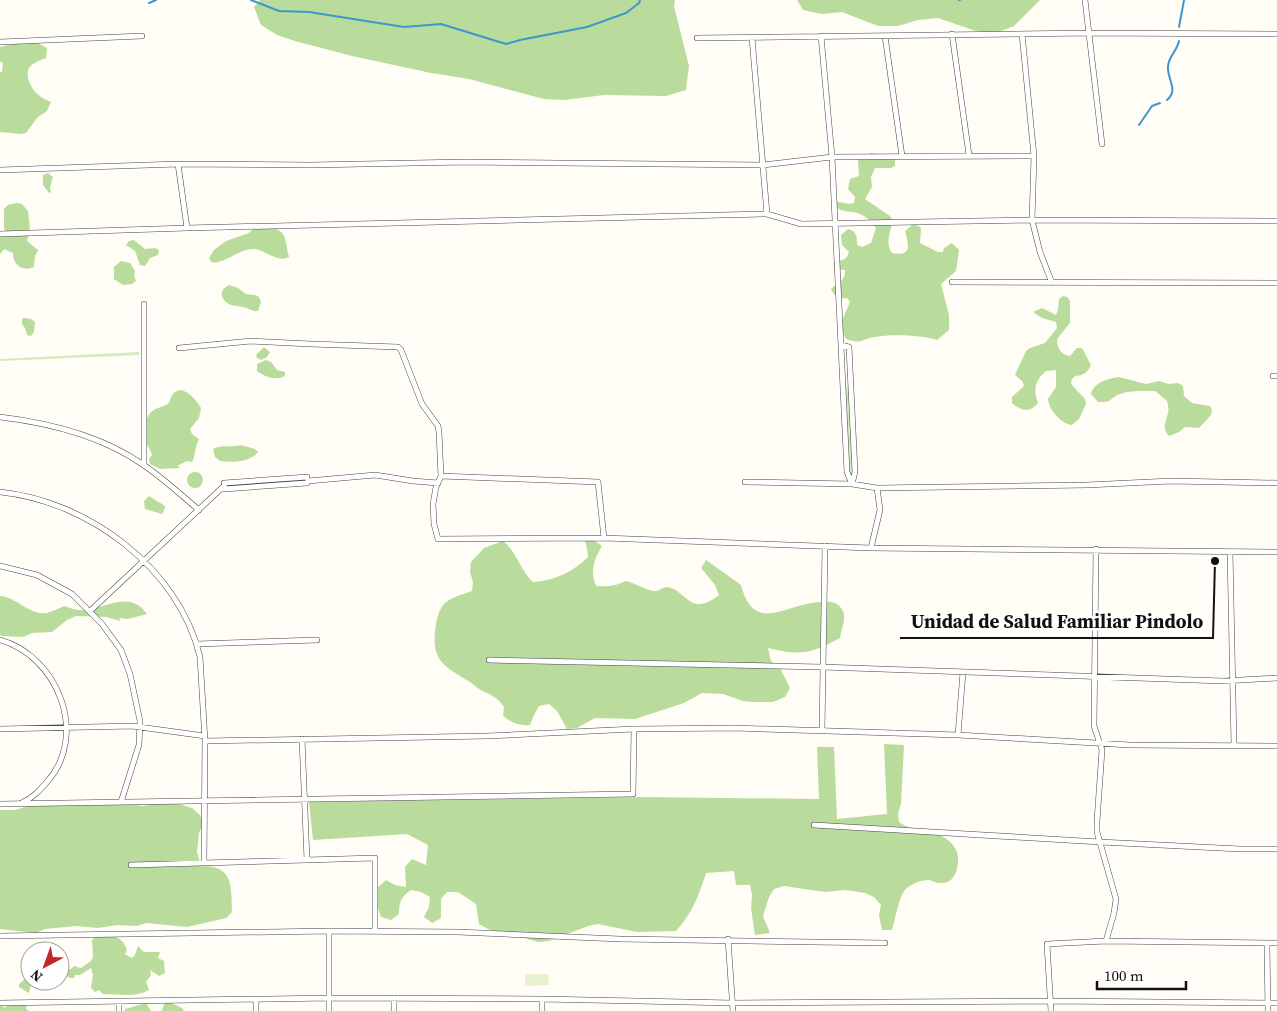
<svg xmlns="http://www.w3.org/2000/svg" width="1277" height="1011" font-family="'Source Serif 4',serif">
	<rect width="100%" height="100%" fill="#fffdf5"/>
	<path fill="#d5ebbd" d="M139,352V355L0,361V359Z
		M847,386L849,387L853,476L850,474L845,388Z"/>
	<path fill="#b9dc9c" d="M260,0H675L674,6L689,66L686,90L666,96L604,95L564,100L544,99L469,79L431,73L352,56L295,41L277,35L261,25L254,7Z
		M797,0H1040L1014,26L996,33L976,31L938,18L918,20L898,26H878L842,12L822,14L803,10Z
		M18,38L38,43L47,48L46,58C40,60 33,63 29,68C24,77 33,92 40,96C43,99 48,100 51,102L47,111L38,117L26,133L21,134L0,132V72H2L3,63L0,61V47L12,44Z
		M870,153L895,156V166L891,168H875L871,177L872,187L865,199L890,216L893,221C890,232 885,243 892,253C912,257 909,245 905,231L912,225H917L921,228L920,243L938,252H943L944,248L952,243L959,250L956,271L941,284L949,315V330L937,340C921,335 892,334 875,337C860,339 864,345 846,339C838,325 844,316 850,302L847,298C839,299 834,296 831,289C838,282 845,282 845,270L835,269L833,263C840,260 847,261 849,252L842,245L841,235L848,229C857,231 857,237 857,245L862,247L871,243L876,228C872,222 865,215 857,213C847,210 838,214 834,201L849,204L854,203L855,197L848,189L850,179L859,176L858,160L867,157Z
		M48,173L53,177L50,187L51,192L49,193L43,185V175Z
		M17,203L22,204L28,211L30,230L27,241L38,250L35,256L34,267C22,272 13,265 13,253L4,249L0,254V235L6,233L4,228V209L8,205Z
		M267,225C288,232 284,236 289,257C277,264 264,248 252,249C237,250 223,265 211,262L209,258L214,250L226,241L249,233L256,226Z
		M134,240L145,249L155,248L159,250L158,255L150,258L145,266L140,265L135,251L126,245L129,241Z
		M121,261L130,263L135,271L134,276L136,281L132,284L123,285L114,279V267Z
		M229,285L238,288L246,294L255,295L259,297L261,302L258,311C252,312 249,308 243,307C239,306 235,306 231,305C220,300 218,290 229,285Z
		M1063,296L1067,297L1070,301V323L1057,339C1057,348 1061,355 1070,356L1077,348H1082L1091,365C1088,372 1083,376 1075,376L1072,379L1071,384L1085,399L1086,404L1079,419L1072,425C1061,424 1049,410 1048,399L1056,387V370L1046,371C1035,380 1033,390 1038,403C1030,413 1021,411 1012,403V397L1024,386L1022,381L1015,375L1026,351L1030,348L1045,343L1057,328L1056,322L1042,318L1033,312L1042,308L1056,315L1058,310L1059,299Z
		M24,318L31,319L35,322L34,332L31,336L27,335L25,328L22,324V319Z
		M264,347L270,352L267,357L261,360L257,358L256,355Z
		M266,360L271,362L277,370L285,372V376C276,381 265,377 257,371V364Z
		M1119,377L1146,384L1159,381L1169,384L1178,383L1183,386L1184,396L1192,403L1210,406L1212,410L1211,415L1199,428L1185,427L1179,432L1169,436C1161,427 1166,423 1168,413C1169,409 1168,405 1167,401L1155,391H1139L1127,392L1117,395L1109,401L1104,402H1098L1091,394C1093,383 1109,378 1119,377Z
		M180,390C189,391 197,401 201,408L199,418L190,429L192,434L199,439C194,449 196,455 192,462L187,461L177,466L181,468L160,469L150,464L149,459L152,455C150,448 145,443 143,436C142,432 144,428 145,424C150,408 155,410 168,404C172,397 171,392 180,390Z
		M241,445L255,449L258,452C250,462 232,463 220,461L215,457L213,449C222,444 231,448 241,445Z
		M187 480a8 8 0 1 1 16 0a8 8 0 1 1-16 0Z
		M149,496L165,506V508L162,514L145,509L144,501Z
		M584,538L595,541L602,546C594,559 590,571 596,586C607,587 615,586 626,581C635,583 647,591 655,591C659,591 663,587 666,587C686,588 689,619 719,595L715,585L701,568L706,560L741,585C754,635 785,604 820,602C825,602 830,601 835,603C839,605 844,610 844,615C845,622 841,631 840,638C810,654 801,656 768,648L771,661L780,668L790,688L785,697L773,702H753L743,701L723,694L702,693L684,703L635,719L595,718L577,728L567,729L557,711L549,704L539,706L534,715L530,725C519,726 512,723 503,716L504,707C496,695 491,696 479,689C476,687 473,684 470,682C443,666 430,660 436,625C440,600 449,599 472,591L473,582L470,572L471,562L484,548L503,541C517,552 520,570 533,582C554,581 573,572 588,557L587,548Z
		M0,596C17,597 28,615 46,613C52,612 59,608 65,606C94,622 125,583 147,614L128,619L119,618L121,621L106,617L76,616L67,620L52,632L32,633L23,637L1,636L0,634Z
		M884,744L904,745L901,804L898,813L899,822C915,834 932,828 948,840C954,845 958,851 958,859C958,871 954,884 940,883C936,883 933,881 929,880C921,880 910,884 905,890C899,897 895,920 892,930H882L879,915L881,905L874,897L865,893L845,890L825,892L784,886L774,889L769,897L763,916L770,933L755,935L751,908L752,895L750,885H736L734,871L706,873C698,897 693,912 676,931L637,932L598,924L588,926L549,941L539,942L488,929L479,924L476,904L458,892H447L441,899V918L432,923L424,917L429,907L430,897L421,892L411,890C401,897 399,902 399,914L391,920L381,917L378,908V887L386,880L395,885L406,887L405,867L412,859L426,865L428,845L407,834L313,840L309,802L641,797L819,799L817,747H834L837,819L887,814Z
		M114,802L143,806L163,802H173L192,808L200,815L203,824L199,833L197,852L201,866C234,865 231,887 232,912L226,918L187,927L146,923L137,926L117,925L98,928L77,926L45,929L36,933L0,929V810H15L35,804Z
		M97,936C110,936 122,934 127,950L125,954L132,958L135,955L138,946L144,952H160L158,958L164,961L165,973L159,976L150,970L151,975L146,982L149,990C135,998 119,994 103,994L99,990L95,992L91,988L93,975L91,968L80,975H75L74,978H70L67,976V969H71L74,966L81,968L91,961L93,957L92,940Z
		M26,978H30V981H32L29,993L19,987V984Z
		M169,1002L182,1008L184,1011H162L164,1004Z
		M146,1003L151,1011H125V1009Z
		M0,1004L5,1008L6,1005L27,1004L26,1009L29,1011H0Z"/>
	<path fill="#e6f2cf" d="M525,974H548L549,985L525,986Z"/>
	<g fill="none" stroke-linecap="round" stroke-linejoin="round">
		<path stroke="#3f96cf" stroke-width="2" d="M251,0L279,11L309,12L404,27L441,24L506,44L520,40L587,27L626,13L639,3L640,0
			M959,0H960
			M149,3L156,0
			M1179,27L1184,0
			M1167,100C1179,90 1167,79 1168,67C1168,57 1177,51 1179,41
			M1139,125L1152,106L1160,103"/>
		<defs>
			<path id="minor" d="M1085,0L1102,144
				M952,34L969,155
				M1022,34L1034,156L1032,220L1040,252L1052,283
				M821,36L832,157L847,472L852,484
				M885,36L902,156
				M697,38L1088,33L1277,34
				M752,38L767,214
				M0,42L142,36
				M178,164L187,228
				M0,170L178,164L311,165L465,162L763,165L832,157L1034,156
				M0,234L187,228L767,214L801,224L1032,220L1277,221
				M952,282L1277,283
				M144,304V465
				M841,345L849,347L855,472L852,484
				M179,348L251,341L311,344L398,347L401,350L422,404L438,426L439,432L441,476L436,487L433,504L434,524L438,539L604,538L871,548L1277,552
				M1273,376H1277
				M0,417C50,423 103,436 145,466C164,479 181,495 199,510
				M441,476L598,482L604,538
				M308,481L375,475L413,481L438,483
				M745,482L852,484L877,488L880,510L871,548
				M224,483L307,477
				M877,488L1087,485L1171,481L1277,483
				M224,489L307,483
				M0,492C88,501 179,568 200,657L205,741L204,863
				M1096,549L1094,726L1102,750L1097,821V832L1116,899L1114,913L1106,941
				M1230,552L1234,745
				M0,566L37,575L72,594L102,624L121,650L130,674L140,721L139,745L121,802
				M90,611L224,486
				M0,640C58,656 89,735 47,782C40,790 33,798 23,802
				M197,644L317,640
				M489,660L822,667L1223,681L1277,678
				M0,729L132,726L205,736
				M822,730L825,546
				M958,735L963,672
				M302,739L307,860
				M205,741L487,736L634,729L734,728L958,735L1130,745L1277,746
				M0,804L633,794L634,729
				M814,825L1100,842L1240,849H1277
				M131,865L375,858V931
				M0,936L329,931L458,932L620,939L885,943
				M728,939L733,1011
				M1267,944L1268,1011
				M394,998V1011
				M256,999V1011
				M542,999V1011
				M119,1002V1011
				M0,1003L330,998L542,999L732,1003L1051,1001L1277,1003
				M329,1011V931
				M1051,1011L1047,944L1106,941L1277,943"/>
		</defs>
		<use href="#minor" stroke="#444" stroke-width="6"/>
		<use href="#minor" stroke="#fff" stroke-width="5"/>
	</g>
	<path fill="none" stroke="#111" stroke-width="2" d="M1215 561L1213 638H900"/>
	<circle fill="#111" stroke="#fff" stroke-width="2" cx="1215" cy="561" r="5"/>
	<g font-size="19" text-anchor="middle" font-weight="bold" fill="#111" stroke="#fff" stroke-width="5" stroke-linejoin="round" paint-order="stroke">
		<text x="1057" y="628">Unidad de Salud Familiar Pindolo</text>
	</g>
	<g transform="translate(45 966) rotate(221)"><circle r="24" fill="#ffffff" stroke="#a0a0a0"/>
	<path d="M0-4L9 19L0 12L-9 19Z" fill="#c4262e"/>
	<text y="-8" font-size="14" font-weight="bold" text-anchor="middle" fill="#111111">N</text>
	</g>
	<path d="M1097 981v8h89v-8" fill="none" stroke="#111111" stroke-width="2.5"/>
	<text x="1104" y="981" font-size="15" fill="#111111" stroke="#ffffff" stroke-width="4" paint-order="stroke">100 m</text>
</svg>
